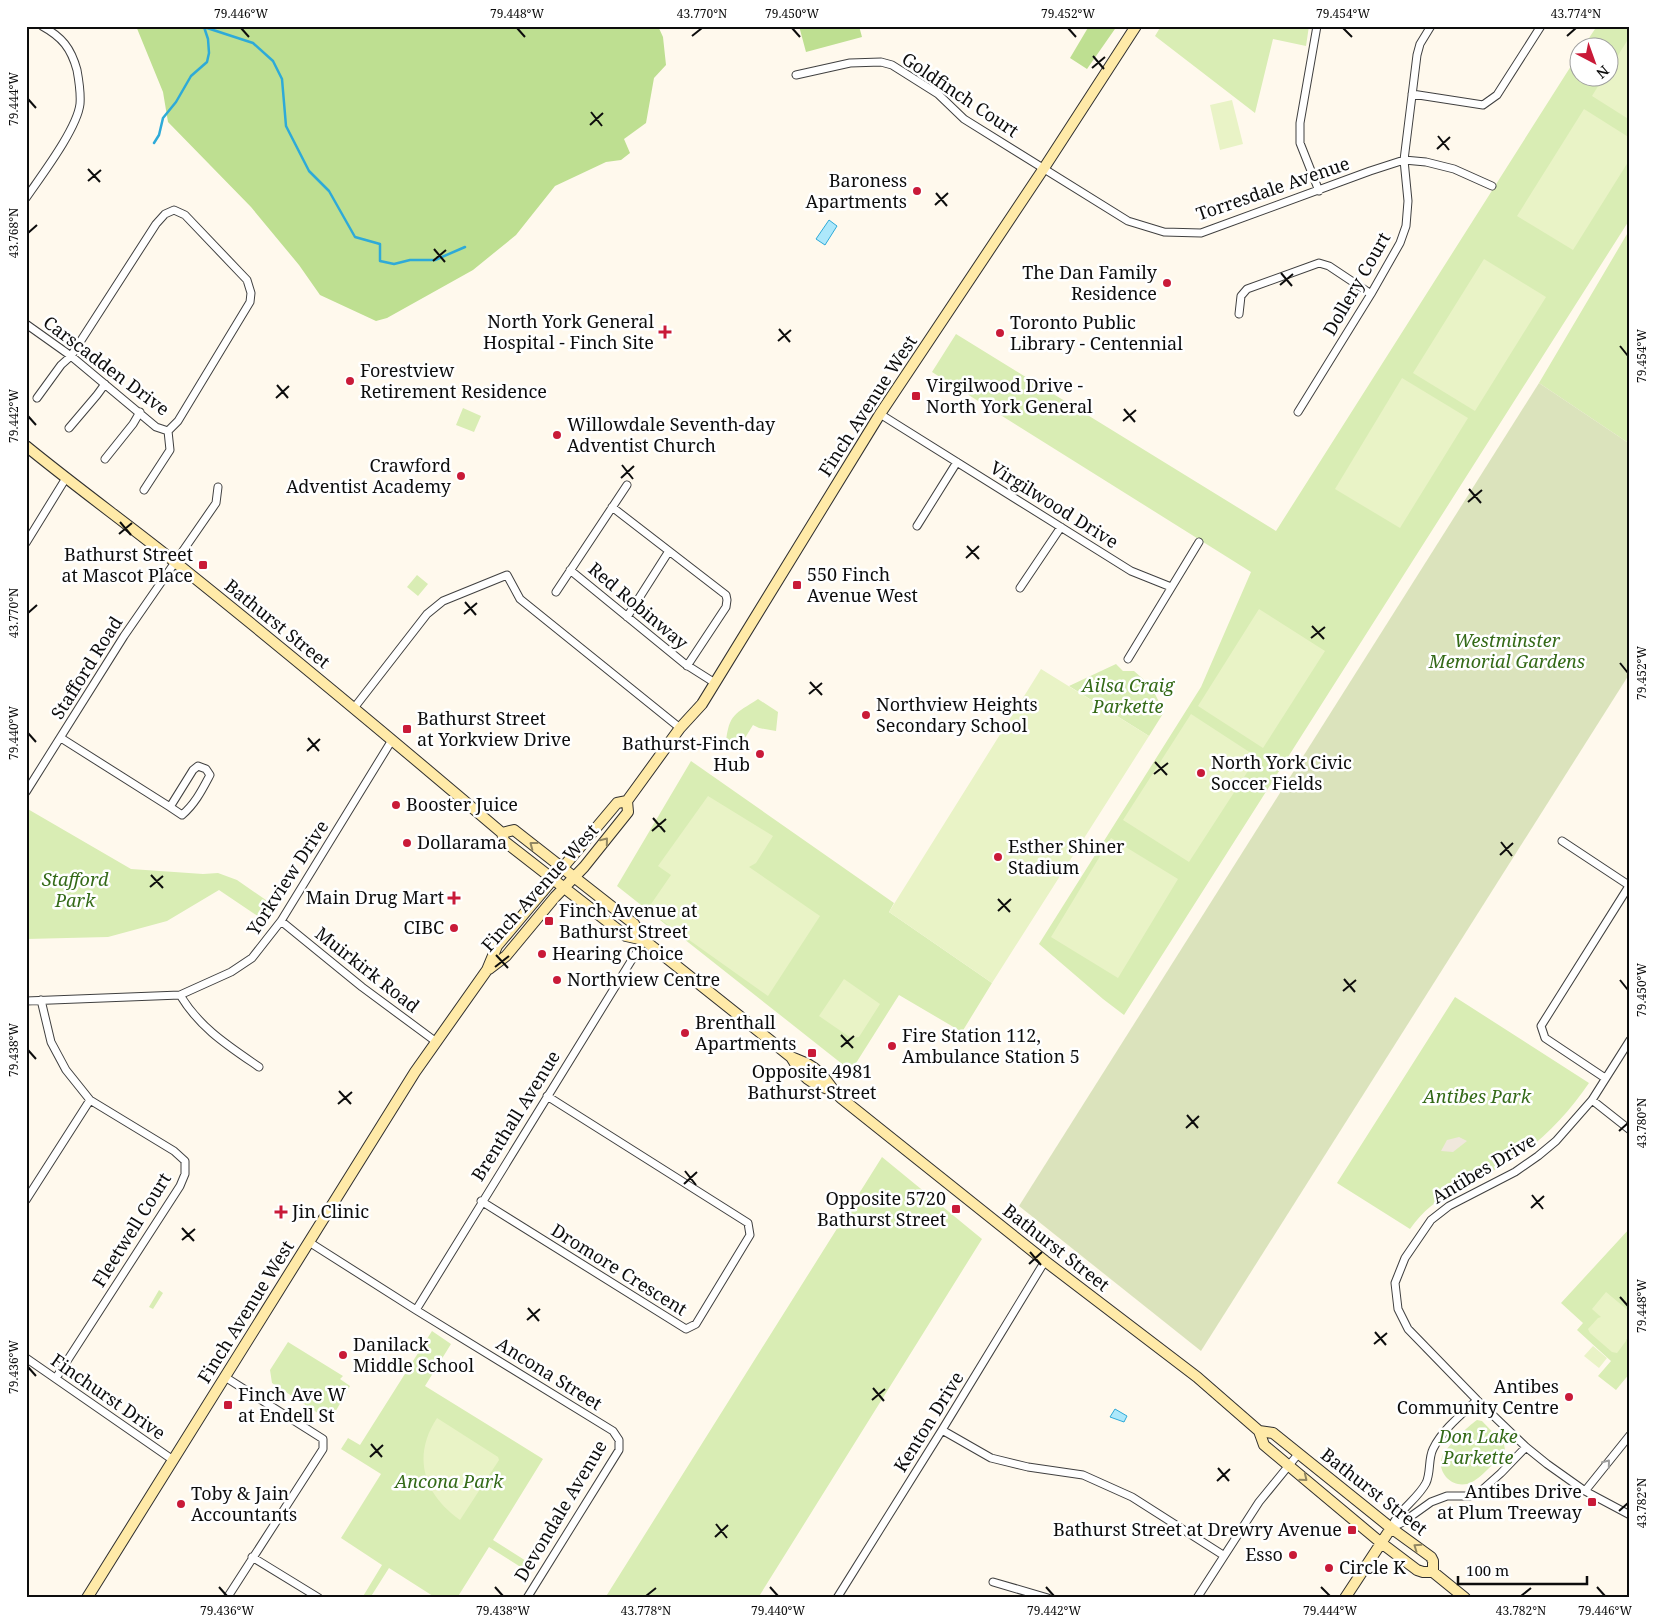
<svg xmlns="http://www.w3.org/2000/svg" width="1656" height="1624" font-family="'Noto Serif',serif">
	<rect width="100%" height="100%" fill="#fff9ed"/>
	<path fill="#d9edb4" d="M1161,26H1309L1306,46L1273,39L1255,113L1155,36Z
		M1597,26H1630V219L1124,1015L1103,999L1039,944L1201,687L1251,572L932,372L956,334L1276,531L1578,55V78H1608V48L1583,47Z
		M1630,229V444L1539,383Z
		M463,408L481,416L474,432L456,425Z
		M417,575L428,584L418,596L407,587Z
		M1116,664L1123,671H1134L1151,686L1164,712L1149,736L1069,686Z
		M758,699L778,712L776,731L759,728L753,725L740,746L726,742C729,714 735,714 758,699Z
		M691,761L894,903L889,912L992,983L962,1032L899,995L851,1071L617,886Z
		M26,808L131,869L203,874L218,873L237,880L276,907L265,921L219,890L167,921L108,937L26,939Z
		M1455,997L1589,1083C1567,1115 1541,1143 1507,1163C1470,1185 1436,1192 1410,1229L1337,1183Z
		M882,1157L982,1239L758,1598H605Z
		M1630,1228V1373L1616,1390L1598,1376L1611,1361L1577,1330L1583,1323L1561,1303Z
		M159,1290L163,1293L153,1309L149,1307Z
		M432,1331L451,1344L425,1386L543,1459L493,1540L534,1566L530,1573L489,1547L457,1598H436L389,1568L370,1598H362L382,1565L341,1538L381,1474L341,1449L348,1438L360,1445Z
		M288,1342L343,1376L340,1379L350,1386L330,1421L272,1383L270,1370Z
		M1477,1420L1482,1421L1504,1444L1505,1450C1498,1459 1482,1477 1472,1482C1455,1491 1436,1474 1442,1457C1446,1447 1468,1426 1477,1420Z"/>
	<path fill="#bedf91" d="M136,26H658L663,37L666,65L654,78L646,123L624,139L630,153L621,160L606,162L555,186L516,235L473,270L387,318L376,321L320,295L299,265L251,207L168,122L163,92Z
		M799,26H859L862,37L806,52Z
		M1089,26H1117L1087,69L1070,58Z"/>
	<path fill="#dbe3bc" d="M1539,383L1630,444V673L1201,1351L1019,1206Z"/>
	<path fill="#e9f3c6" d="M1630,36V120L1592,96L1603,78H1608L1609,70Z
		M1232,100L1243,144L1220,150L1210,105Z
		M1584,109L1630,138V159L1573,250L1517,216Z
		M1484,259L1546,297L1475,411L1413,373Z
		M1402,378L1468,418L1400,528L1335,489Z
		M1259,609L1325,651L1263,748L1198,706Z
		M1041,669L1149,736L992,983L889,912Z
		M1191,714L1257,757L1189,862L1123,820Z
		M708,796L773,836L756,863L749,867L820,916L768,996L647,910L671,875L658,866Z
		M1111,838L1178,879L1118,978L1051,937Z
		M844,979L880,1004L859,1037L851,1038L819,1016Z
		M1606,1292L1630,1312V1337L1628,1340L1626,1339V1341L1617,1353L1612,1352L1590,1333L1588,1329L1598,1318L1601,1317L1592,1309Z
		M1593,1346L1607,1358L1599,1368L1584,1356Z
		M437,1418L498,1457L499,1460L460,1520C423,1494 412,1456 437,1418Z"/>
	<path fill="#f0e8dc" d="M1459,1137L1467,1141L1453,1152L1441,1151L1447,1140Z"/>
	<path fill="#ade8fb" stroke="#2eaad8" d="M829,220L837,226L825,245L816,239Z
		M1115,1409L1127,1416L1124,1422L1110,1417Z"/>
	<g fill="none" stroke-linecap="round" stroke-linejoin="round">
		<path stroke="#2eaad8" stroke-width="2.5" d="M204,27L253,43L273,61L282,79L286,126L309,171L329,191L355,237L380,244V261L394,264L410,260H435L465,247
			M154,143L159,135L163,118L176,102L191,76L207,62L209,53L208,39L204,27"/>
		<defs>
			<path id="street" d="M1317,26L1300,123V143L1319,191
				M796,75L850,63L881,62L892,65L938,94L964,119L1128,221L1164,232L1201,233L1370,171L1404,160L1426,162L1454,169L1492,186
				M1412,94L1483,105L1497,95L1541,26
				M26,198C41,176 77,129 80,104C81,92 79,81 77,70C71,48 62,37 42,26
				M1239,314L1241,296L1247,289L1319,263L1329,266L1371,294
				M26,324L71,356L156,427L168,431
				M37,398L61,365L71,356L156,224L165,214L174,210L185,215L247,280L251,293L250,302L178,421L168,431
				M1298,412L1371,294L1400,243L1406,226L1408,201L1404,160L1417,55L1420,44L1431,26
				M880,414L1131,571L1171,587
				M69,428L97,395L105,384
				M105,459L133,424L140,412
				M144,490L170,450L168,431
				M612,507L726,595L727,600L726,607L687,666
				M917,526L957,462
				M26,543L66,478
				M570,570L685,664L715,683
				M1020,588L1061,527
				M556,592L627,485
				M627,617L669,551
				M1128,659L1199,542
				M354,708L427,614L443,601L507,575L520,599L680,728
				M61,738L170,807L182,815C195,804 202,790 210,775L206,769L198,766L193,770L170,807
				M26,792L124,636L216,503L218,487
				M1562,841L1630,886
				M281,921L362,987L435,1041
				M180,995C200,1028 227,1045 259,1067
				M41,1000L51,1042L66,1070L90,1100L174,1151L185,1161V1174L180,1186L56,1378
				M26,1001L180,995L231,972L252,958L281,921L392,740
				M1630,1040L1592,1100L1556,1141L1538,1156L1515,1172L1449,1206L1431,1220L1405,1258L1395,1283L1398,1309L1408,1329L1477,1400L1526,1447L1547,1464L1585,1491L1630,1515
				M1605,1078L1545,1038L1541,1026L1629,886
				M1592,1100L1630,1130
				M26,1200L90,1100
				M481,1201L686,1329L696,1324L750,1235L748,1223L547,1096
				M309,1242L416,1310L613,1431L619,1440V1450L527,1598
				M416,1310L644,940
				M26,1358L173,1460
				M225,1377L323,1439V1449L227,1598
				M942,1430L991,1458L1028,1467L1083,1475L1132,1497L1223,1555
				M1585,1491L1630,1435
				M1391,1528L1403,1522L1431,1502L1447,1496H1470L1482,1490L1501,1473L1526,1447
				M1391,1528C1399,1509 1417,1500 1426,1483C1431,1473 1428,1459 1433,1449C1442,1430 1462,1414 1477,1400
				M252,1557L319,1598
				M993,1582L1048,1598
				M837,1598L942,1430L1045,1261
				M1197,1598L1259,1502L1299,1453"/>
			<path id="secondary" d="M26,446C75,486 126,523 175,562C286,651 394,741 502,833L504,841L626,936L644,940
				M502,833L514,830L634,924L644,940L791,1057C801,1061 811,1064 820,1073C828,1081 832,1090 841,1098L1045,1261L1197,1377L1259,1431L1264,1445L1380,1542L1417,1570L1423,1572H1433L1465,1598
				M489,969L506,956L555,897L584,867L628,812L627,801
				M791,1057C804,1079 808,1082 833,1091
				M1259,1431L1273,1433L1391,1528L1431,1557L1433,1561V1572
				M87,1598L415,1072L487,970L497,946L617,803L627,801L680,728L702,704L880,414L1044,168L1136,26
				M1345,1598L1391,1528"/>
		</defs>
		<use href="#street" stroke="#404040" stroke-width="9"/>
		<use href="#secondary" stroke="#2f2f2f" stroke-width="12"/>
		<use href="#street" stroke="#fff" stroke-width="7"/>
		<use href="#secondary" stroke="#ffeaa8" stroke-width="10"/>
	</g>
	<defs><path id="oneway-chevron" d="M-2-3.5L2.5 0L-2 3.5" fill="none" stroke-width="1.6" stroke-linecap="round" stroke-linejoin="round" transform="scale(1.25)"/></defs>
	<g stroke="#928762">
		<use href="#oneway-chevron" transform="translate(605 841) rotate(-51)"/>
		<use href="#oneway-chevron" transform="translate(533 845) rotate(-143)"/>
		<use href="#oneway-chevron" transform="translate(1304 1478) rotate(39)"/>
		<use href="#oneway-chevron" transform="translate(1417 1547) rotate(-145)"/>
	</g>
	<use stroke="#9e9e9e" href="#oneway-chevron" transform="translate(1607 1463) rotate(-51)"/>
	<path fill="none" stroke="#0d0d0d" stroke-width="2" d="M241,28L249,37M517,28L525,37M792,28L800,37M1068,28L1076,37M1343,28L1352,37M692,36L702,28M1567,36L1576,28M1093,56L1104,69M1092,68L1105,57M28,99L36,108M591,112L602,126M590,125L603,113M1438,136L1449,150M1437,149L1450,137M88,169L100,182M88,181L101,170M936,193L947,206M935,205L948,193M28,233L37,225M434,249L445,262M433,261L446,250M1281,273L1292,286M1280,285L1293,274M779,329L790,342M778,341L791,330M1620,346L1628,356M277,385L288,398M276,398L289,386M1124,409L1135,422M28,416L36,425M1123,421L1136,410M622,465L633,479M621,478L634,466M1469,489L1481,503M1468,502L1482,490M120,522L131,535M119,534L132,523M967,546L979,559M966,558L979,546M465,602L476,615M28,613L37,605M464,614L477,603M1312,626L1324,639M1311,638L1325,627M1620,663L1628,673M810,682L822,695M809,694L822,683M28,733L36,742M308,738L319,751M307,751L320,739M1155,762L1167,775M1154,774L1168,763M653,818L665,832M652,831L666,819M1501,842L1512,856M1500,855L1513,843M151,875L163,888M150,887L163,876M998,899L1010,912M998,911L1011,899M496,955L508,968M495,967L509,956M1344,979L1355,992M1620,980L1628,990M1343,991L1356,980M841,1035L853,1048M841,1047L854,1036M28,1050L36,1059M339,1091L351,1104M338,1104L352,1092M1187,1115L1198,1128M1186,1128L1199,1116M1619,1131L1628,1123M685,1171L696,1185M684,1184L697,1172M1532,1195L1543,1209M1531,1208L1544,1196M182,1228L194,1241M182,1240L195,1229M1030,1252L1041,1265M1029,1264L1042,1252M1620,1297L1628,1306M528,1308L539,1321M527,1320L540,1309M1375,1332L1386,1345M1374,1344L1387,1333M28,1367L36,1376M873,1388L884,1401M872,1400L885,1389M371,1444L382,1457M370,1457L383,1445M1218,1468L1229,1481M1217,1481L1230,1469M1619,1511L1628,1503M716,1524L727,1538M715,1537L728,1525M219,1587L227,1596M495,1587L503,1596M770,1587L778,1596M1046,1587L1054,1596M1321,1587L1330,1596M1597,1587L1605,1596M646,1596L656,1588M1521,1596L1531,1588"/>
	<g fill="#c91a38" stroke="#fff" stroke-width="2">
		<circle cx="917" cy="191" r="5"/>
		<circle cx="1167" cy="283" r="5"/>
		<path d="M662.5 324.5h5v5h5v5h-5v5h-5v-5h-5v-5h5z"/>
		<circle cx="1000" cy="333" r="5"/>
		<circle cx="350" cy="381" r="5"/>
		<rect x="911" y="391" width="10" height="10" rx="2.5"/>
		<circle cx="557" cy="435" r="5"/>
		<circle cx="461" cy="476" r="5"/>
		<rect x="198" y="560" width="10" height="10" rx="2.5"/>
		<rect x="792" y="580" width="10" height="10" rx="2.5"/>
		<circle cx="866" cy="715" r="5"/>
		<rect x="402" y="724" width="10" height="10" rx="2.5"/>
		<circle cx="760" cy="754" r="5"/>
		<circle cx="1201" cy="773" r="5"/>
		<circle cx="396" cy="805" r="5"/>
		<circle cx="407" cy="843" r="5"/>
		<circle cx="998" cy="857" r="5"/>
		<path d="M451.5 890.5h5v5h5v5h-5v5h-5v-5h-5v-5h5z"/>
		<rect x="544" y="916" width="10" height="10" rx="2.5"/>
		<circle cx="454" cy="928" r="5"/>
		<circle cx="542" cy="954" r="5"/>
		<circle cx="557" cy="980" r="5"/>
		<circle cx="685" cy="1033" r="5"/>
		<circle cx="892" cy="1046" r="5"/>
		<rect x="807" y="1048" width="10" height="10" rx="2.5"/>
		<rect x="951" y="1204" width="10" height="10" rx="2.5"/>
		<path d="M278.5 1204.5h5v5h5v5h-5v5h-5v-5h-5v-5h5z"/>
		<circle cx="343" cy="1355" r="5"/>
		<circle cx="1569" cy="1397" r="5"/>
		<rect x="223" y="1400" width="10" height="10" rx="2.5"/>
		<rect x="1587" y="1497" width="10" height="10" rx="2.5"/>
		<circle cx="181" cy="1504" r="5"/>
		<rect x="1347" y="1525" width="10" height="10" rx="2.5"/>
		<circle cx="1293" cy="1555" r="5"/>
		<circle cx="1329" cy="1568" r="5"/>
	</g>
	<g text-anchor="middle" stroke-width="5" stroke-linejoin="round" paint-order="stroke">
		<g font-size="18" fill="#0d0d0d" stroke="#fff">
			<text transform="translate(960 95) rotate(34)" y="6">Goldfinch Court</text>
			<text transform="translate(1273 189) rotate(-19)" y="6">Torresdale Avenue</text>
			<text transform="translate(1357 284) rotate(-60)" y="6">Dollery Court</text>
			<text transform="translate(106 366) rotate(37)" y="6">Carscadden Drive</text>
			<text transform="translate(868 406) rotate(-57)" y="6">Finch Avenue West</text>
			<text transform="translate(1054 505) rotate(32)" y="6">Virgilwood Drive</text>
			<text transform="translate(638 606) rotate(40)" y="6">Red Robinway</text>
			<text transform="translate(277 624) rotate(39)" y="6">Bathurst Street</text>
			<text transform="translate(87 668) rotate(-58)" y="6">Stafford Road</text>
			<text transform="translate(288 878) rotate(-57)" y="6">Yorkview Drive</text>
			<text transform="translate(540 888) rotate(-48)" y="6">Finch Avenue West</text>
			<text transform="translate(367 970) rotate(38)" y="6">Muirkirk Road</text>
			<text transform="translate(516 1116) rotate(-58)" y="6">Brenthall Avenue</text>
			<text transform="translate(1484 1169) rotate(-31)" y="6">Antibes Drive</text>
			<text transform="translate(132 1230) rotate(-58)" y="6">Fleetwell Court</text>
			<text transform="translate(1056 1248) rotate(38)" y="6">Bathurst Street</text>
			<text transform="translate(619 1270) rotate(32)" y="6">Dromore Crescent</text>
			<text transform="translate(246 1312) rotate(-58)" y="6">Finch Avenue West</text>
			<text transform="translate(549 1374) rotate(32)" y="6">Ancona Street</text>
			<text transform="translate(108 1397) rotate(35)" y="6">Finchurst Drive</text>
			<text transform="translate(929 1422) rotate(-58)" y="6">Kenton Drive</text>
			<text transform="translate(1374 1492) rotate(38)" y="6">Bathurst Street</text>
			<text transform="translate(561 1511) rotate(-59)" y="6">Devondale Avenue</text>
		</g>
		<g font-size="18" fill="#0d0d0d" stroke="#fff" text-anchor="start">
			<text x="907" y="187" text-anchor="end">Baroness<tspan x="907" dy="21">Apartments</tspan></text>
			<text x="1157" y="279" text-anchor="end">The Dan Family<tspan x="1157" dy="21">Residence</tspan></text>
			<text x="654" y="328" text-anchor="end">North York General<tspan x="654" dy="21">Hospital - Finch Site</tspan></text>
			<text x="1010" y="329">Toronto Public<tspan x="1010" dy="21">Library - Centennial</tspan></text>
			<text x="360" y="377">Forestview<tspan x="360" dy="21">Retirement Residence</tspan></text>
			<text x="926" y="392">Virgilwood Drive -<tspan x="926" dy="21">North York General</tspan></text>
			<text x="567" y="431">Willowdale Seventh-day<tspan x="567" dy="21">Adventist Church</tspan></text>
			<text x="451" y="472" text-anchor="end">Crawford<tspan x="451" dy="21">Adventist Academy</tspan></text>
			<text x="193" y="561" text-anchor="end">Bathurst Street<tspan x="193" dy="21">at Mascot Place</tspan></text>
			<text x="807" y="581">550 Finch<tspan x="807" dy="21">Avenue West</tspan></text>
			<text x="876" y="711">Northview Heights<tspan x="876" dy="21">Secondary School</tspan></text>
			<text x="417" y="725">Bathurst Street<tspan x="417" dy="21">at Yorkview Drive</tspan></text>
			<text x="750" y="750" text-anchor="end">Bathurst-Finch<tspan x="750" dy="21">Hub</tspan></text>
			<text x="1211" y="769">North York Civic<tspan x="1211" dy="21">Soccer Fields</tspan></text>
			<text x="406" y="811">Booster Juice</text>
			<text x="417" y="849">Dollarama</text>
			<text x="1008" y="853">Esther Shiner<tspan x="1008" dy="21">Stadium</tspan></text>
			<text x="444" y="904" text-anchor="end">Main Drug Mart</text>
			<text x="559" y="917">Finch Avenue at<tspan x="559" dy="21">Bathurst Street</tspan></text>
			<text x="444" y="934" text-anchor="end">CIBC</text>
			<text x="552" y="960">Hearing Choice</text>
			<text x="567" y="986">Northview Centre</text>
			<text x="695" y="1029">Brenthall<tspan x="695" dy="21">Apartments</tspan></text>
			<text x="902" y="1042">Fire Station 112,<tspan x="902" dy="21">Ambulance Station 5</tspan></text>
			<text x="812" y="1078" text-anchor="middle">Opposite 4981<tspan x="812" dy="21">Bathurst Street</tspan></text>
			<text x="946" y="1205" text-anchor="end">Opposite 5720<tspan x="946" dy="21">Bathurst Street</tspan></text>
			<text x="292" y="1218">Jin Clinic</text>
			<text x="353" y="1351">Danilack<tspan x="353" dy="21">Middle School</tspan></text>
			<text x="1559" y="1393" text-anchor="end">Antibes<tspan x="1559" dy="21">Community Centre</tspan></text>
			<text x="238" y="1401">Finch Ave W<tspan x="238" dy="21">at Endell St</tspan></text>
			<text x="1582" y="1498" text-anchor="end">Antibes Drive<tspan x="1582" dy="21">at Plum Treeway</tspan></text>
			<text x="191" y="1500">Toby &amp; Jain<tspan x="191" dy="21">Accountants</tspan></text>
			<text x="1342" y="1536" text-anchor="end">Bathurst Street at Drewry Avenue</text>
			<text x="1283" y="1561" text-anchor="end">Esso</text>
			<text x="1339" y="1574">Circle K</text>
		</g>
		<g font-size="18" font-style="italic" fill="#346a18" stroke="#fff">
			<text x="1507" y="647">Westminster<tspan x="1507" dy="21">Memorial Gardens</tspan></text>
			<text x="1128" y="692">Ailsa Craig<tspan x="1128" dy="21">Parkette</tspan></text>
			<text x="75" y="886">Stafford<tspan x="75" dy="21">Park</tspan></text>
			<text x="1477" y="1103">Antibes Park</text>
			<text x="1478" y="1443">Don Lake<tspan x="1478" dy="21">Parkette</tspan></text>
			<text x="449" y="1488">Ancona Park</text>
		</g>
	</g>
	<rect width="1656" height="1624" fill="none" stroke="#ffffff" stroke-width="55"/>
	<g transform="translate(1594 62) rotate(139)"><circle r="24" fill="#ffffff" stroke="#9e9e9e"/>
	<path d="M0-4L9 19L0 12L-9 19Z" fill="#c91a38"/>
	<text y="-8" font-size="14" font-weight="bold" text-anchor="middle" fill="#0d0d0d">N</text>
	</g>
	<path d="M1458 1576v8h129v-8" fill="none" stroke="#0d0d0d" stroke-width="2.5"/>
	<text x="1466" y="1576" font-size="15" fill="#0d0d0d" stroke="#ffffff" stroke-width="4" paint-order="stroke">100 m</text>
	<rect x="28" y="28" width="1600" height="1568" fill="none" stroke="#0d0d0d" stroke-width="2"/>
	<g font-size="12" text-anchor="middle" fill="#0d0d0d">
		<text x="241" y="18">79.446°W</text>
		<text x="517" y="18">79.448°W</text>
		<text x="702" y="18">43.770°N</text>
		<text x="792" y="18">79.450°W</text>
		<text x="1068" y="18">79.452°W</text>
		<text x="1343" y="18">79.454°W</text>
		<text x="1576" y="18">43.774°N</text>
		<text transform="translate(14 99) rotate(-90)" y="4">79.444°W</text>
		<text transform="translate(14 233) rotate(-90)" y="4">43.768°N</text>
		<text transform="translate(1642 356) rotate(-90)" y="4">79.454°W</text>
		<text transform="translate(14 416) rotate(-90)" y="4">79.442°W</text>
		<text transform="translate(14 613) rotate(-90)" y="4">43.770°N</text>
		<text transform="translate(1642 673) rotate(-90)" y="4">79.452°W</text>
		<text transform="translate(14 733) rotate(-90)" y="4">79.440°W</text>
		<text transform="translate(1642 990) rotate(-90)" y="4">79.450°W</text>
		<text transform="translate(14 1050) rotate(-90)" y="4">79.438°W</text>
		<text transform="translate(1642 1123) rotate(-90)" y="4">43.780°N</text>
		<text transform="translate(1642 1306) rotate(-90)" y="4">79.448°W</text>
		<text transform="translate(14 1367) rotate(-90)" y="4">79.436°W</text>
		<text transform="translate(1642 1503) rotate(-90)" y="4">43.782°N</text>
		<text x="227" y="1615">79.436°W</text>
		<text x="503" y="1615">79.438°W</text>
		<text x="646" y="1615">43.778°N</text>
		<text x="778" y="1615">79.440°W</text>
		<text x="1054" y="1615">79.442°W</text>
		<text x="1330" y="1615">79.444°W</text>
		<text x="1521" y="1615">43.782°N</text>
		<text x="1605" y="1615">79.446°W</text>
	</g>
</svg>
